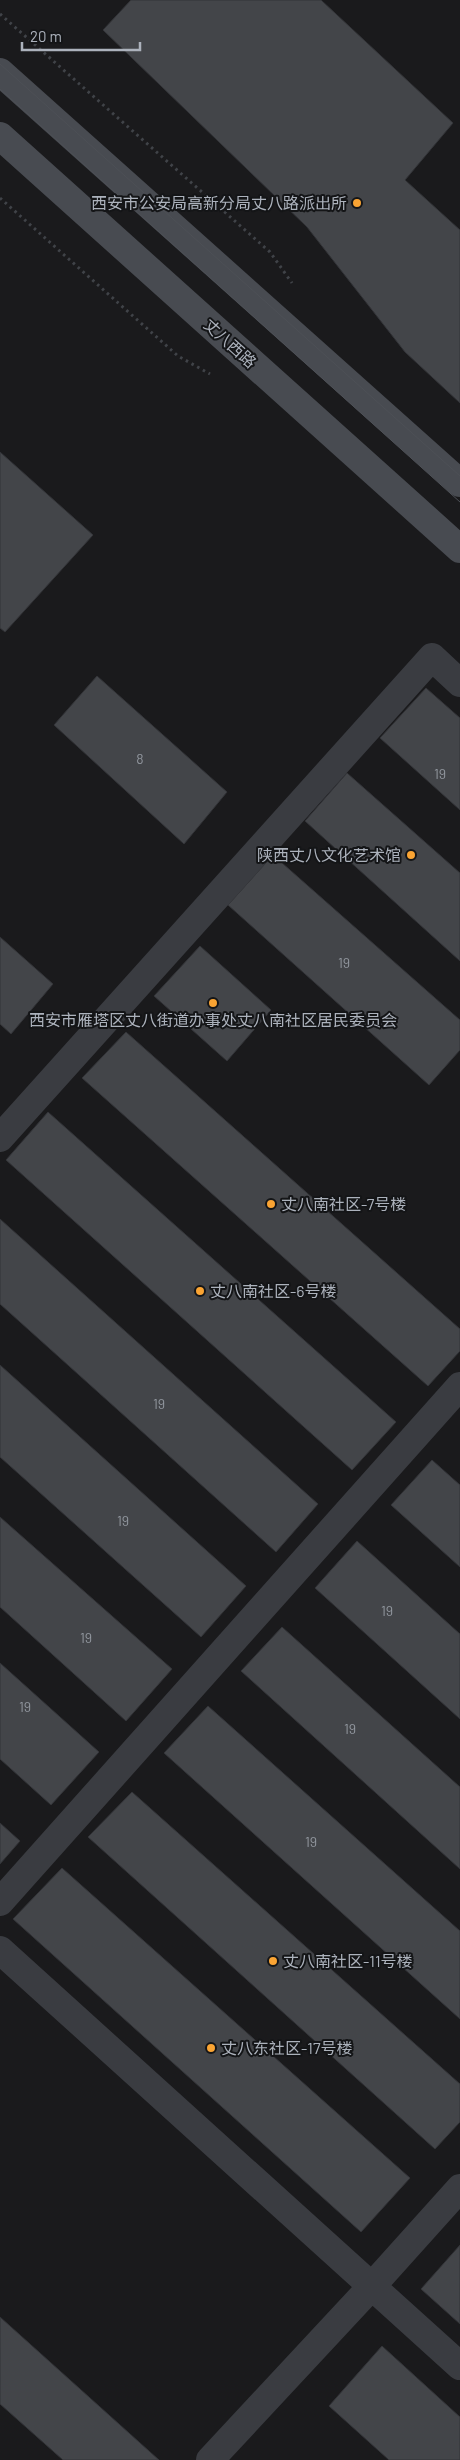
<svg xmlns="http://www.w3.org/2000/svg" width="460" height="2460" font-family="Barlow,'Noto Sans SC',sans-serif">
	<rect width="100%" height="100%" fill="#1a1a1c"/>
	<path fill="#434549" stroke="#333438" d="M131,0H321L453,123L405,180L460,230V403L405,352L307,227L103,30Z
		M0,452L93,535L5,632L0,628Z
		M97,676L227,792L184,844L54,725Z
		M426,688L460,718V810L380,738Z
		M347,773L460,873V961L305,821Z
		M273,855L460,1020V1050L429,1085L228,905Z
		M0,937L53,984L11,1034L0,1024Z
		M200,946L271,1010L227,1061L154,996Z
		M126,1032L460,1329V1351L428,1386L82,1078Z
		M48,1112L396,1422L352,1470L6,1160Z
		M0,1219L318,1504L276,1552L0,1304Z
		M0,1365L246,1586L201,1637L0,1457Z
		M432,1460L460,1485V1567L391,1505Z
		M0,1517L172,1669L126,1721L0,1607Z
		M357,1541L460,1634V1719L315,1588Z
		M282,1627L460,1787V1869L241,1671Z
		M0,1663L99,1752L51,1805L0,1759Z
		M208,1706L460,1931V2019L164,1753Z
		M132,1792L460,2084V2122L435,2149L88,1837Z
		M0,1823L20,1841L0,1864Z
		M62,1868L410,2178L361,2232L13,1919Z
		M460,2245V2324L421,2289Z
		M0,2317L159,2460H63L0,2404Z
		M382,2346L460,2417V2460H389L329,2406Z"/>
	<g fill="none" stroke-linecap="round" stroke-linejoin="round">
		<path stroke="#404348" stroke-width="3" stroke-dasharray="2.5 4" stroke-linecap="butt" d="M0,14L270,252L292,283
			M0,198L178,356L210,374"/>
		<path stroke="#3a3c41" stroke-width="28" d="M0,1138L432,657L460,683
			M0,1902L460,1386
			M0,1950L460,2366
			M210,2460L372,2286L460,2188"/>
		<path stroke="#484b51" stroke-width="28" d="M0,72L460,483
			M0,136L460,549"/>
		<path stroke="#4d5056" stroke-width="1" d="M0,64L460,476
			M0,89L460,502"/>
	</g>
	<g fill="#faa433" stroke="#141517" stroke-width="2">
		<circle cx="357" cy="203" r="5"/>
		<circle cx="411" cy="855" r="5"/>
		<circle cx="213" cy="1003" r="5"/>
		<circle cx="271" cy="1204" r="5"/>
		<circle cx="200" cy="1291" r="5"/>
		<circle cx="273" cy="1961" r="5"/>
		<circle cx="211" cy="2048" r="5"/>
	</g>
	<g text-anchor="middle" stroke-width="4" stroke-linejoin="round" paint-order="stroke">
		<g font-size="14" fill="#92979f">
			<text x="140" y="764">8</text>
			<text x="440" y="779">19</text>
			<text x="344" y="968">19</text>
			<text x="159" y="1409">19</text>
			<text x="123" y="1526">19</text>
			<text x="387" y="1616">19</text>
			<text x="86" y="1643">19</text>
			<text x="25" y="1712">19</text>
			<text x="350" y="1734">19</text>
			<text x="311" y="1847">19</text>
		</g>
		<g font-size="16" fill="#acb2bc" stroke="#141517" text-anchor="start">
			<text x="347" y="209" text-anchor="end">西安市公安局高新分局丈八路派出所</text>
			<text x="401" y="861" text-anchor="end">陕西丈八文化艺术馆</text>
			<text x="213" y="1026" text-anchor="middle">西安市雁塔区丈八街道办事处丈八南社区居民委员会</text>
			<text x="281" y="1210">丈八南社区-7号楼</text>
			<text x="210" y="1297">丈八南社区-6号楼</text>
			<text x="283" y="1967">丈八南社区-11号楼</text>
			<text x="221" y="2054">丈八东社区-17号楼</text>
		</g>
		<g font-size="16" fill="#acb2bc" stroke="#141517">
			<text transform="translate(230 343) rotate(42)" y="6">丈八西路</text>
		</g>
	</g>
	<path d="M22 42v8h118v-8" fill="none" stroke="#acb2bc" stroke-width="2.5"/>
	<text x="30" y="42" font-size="15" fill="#acb2bc" stroke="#141517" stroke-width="4" paint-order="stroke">20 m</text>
</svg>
